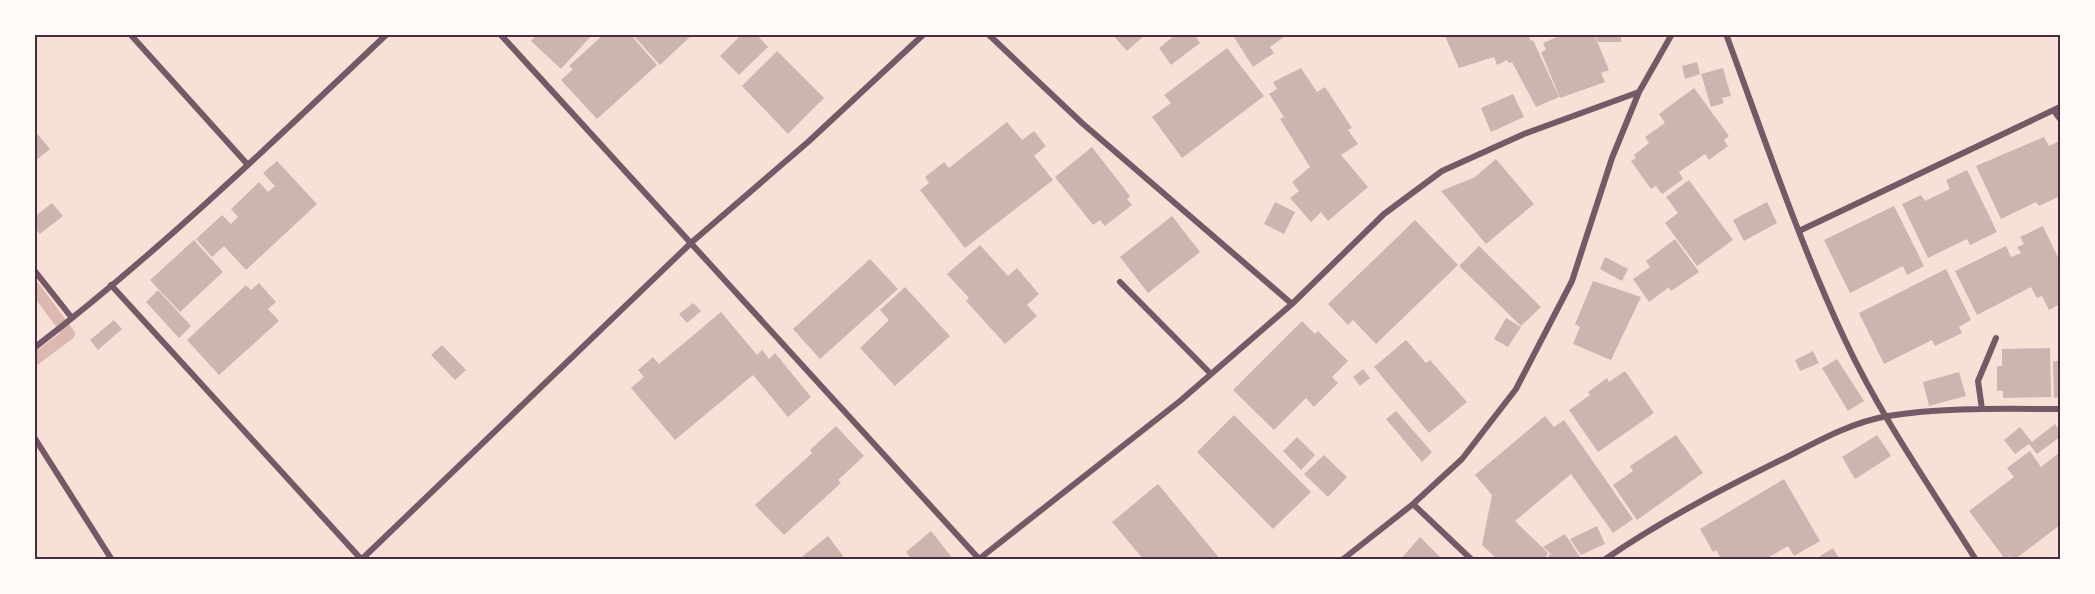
<svg xmlns="http://www.w3.org/2000/svg" width="2095" height="594" font-family="'DM Sans',sans-serif">
	<rect width="100%" height="100%" fill="#f7e1d7"/>
	<g fill="none" stroke-linecap="round" stroke-linejoin="round">
		<path stroke="#dcb8b0" stroke-width="12" d="M34,287L69,334L34,360"/>
	</g>
	<path fill="#ccb4b1" d="M537,34H593L561,69L531,41Z
		M604,34H630L657,65L597,119L561,80L573,69L569,66Z
		M632,34H693L660,65Z
		M742,34H756L768,47L739,75L720,56Z
		M1112,34H1146L1127,51Z
		M1176,34H1194L1200,43L1171,65L1159,48Z
		M1232,34H1288L1270,47L1274,53L1253,67Z
		M1444,34H1528L1531,41L1533,40L1559,97L1536,107L1512,62L1509,63L1507,60L1497,65L1494,57L1459,68Z
		M1564,34H1594L1609,70L1601,73L1605,82L1560,98L1541,52L1546,50L1543,43Z
		M1595,34H1621V42H1598Z
		M1227,48L1264,96L1182,158L1152,117L1171,103L1164,95Z
		M777,51L824,98L788,134L742,86Z
		M1697,62L1700,74L1685,79L1682,66Z
		M1301,68L1317,92L1325,87L1352,128L1348,130L1358,144L1341,155L1368,187L1328,221L1321,212L1311,222L1290,198L1299,191L1292,182L1310,167L1280,119L1284,117L1269,94L1277,89L1273,82Z
		M1723,68L1731,96L1722,98L1724,103L1711,107L1701,74Z
		M1694,88L1729,136L1724,140L1728,146L1709,160L1705,154L1679,172L1683,179L1662,194L1656,186L1651,189L1631,161L1636,158L1634,155L1649,143L1645,137L1665,123L1659,114Z
		M1513,94L1524,117L1491,132L1481,108Z
		M1007,122L1022,140L1034,131L1046,146L1034,156L1053,180L965,248L920,190L929,183L925,177L944,162L949,168Z
		M34,130L50,149L34,162Z
		M2044,137L2049,146L2059,141L2060,145V196L2039,206L2036,202L2001,219L1976,166Z
		M1092,147L1130,196L1127,199L1132,205L1105,226L1100,220L1093,225L1055,177Z
		M1496,159L1534,204L1486,244L1441,191L1475,177Z
		M277,161L317,204L246,270L224,246L212,257L196,239L222,215L231,224L238,217L231,209L259,182L268,192L275,186L263,173Z
		M1967,170L1997,232L1970,245L1967,239L1928,258L1902,204L1921,195L1925,201L1950,189L1946,180Z
		M1689,180L1733,240L1697,266L1665,223L1678,213L1666,197Z
		M1275,202L1295,212L1284,234L1264,224Z
		M1767,202L1777,223L1744,241L1733,220Z
		M52,203L63,216L40,234L34,227V217Z
		M1894,206L1924,266L1907,275L1903,266L1850,293L1824,240Z
		M1172,216L1200,252L1148,293L1120,257Z
		M1415,220L1458,265L1376,344L1353,320L1348,325L1328,304Z
		M2043,226L2060,262V304L2049,310L2042,296L2037,298L2031,287L1977,315L1955,271L2006,246L2011,257L2021,253L2017,247L2024,244L2020,237Z
		M1675,239L1699,272L1671,291L1669,287L1649,302L1633,279L1650,267L1646,261Z
		M194,240L223,272L180,312L150,280Z
		M980,245L1008,276L1017,268L1039,294L1027,305L1037,316L1005,344L966,301L969,298L947,274Z
		M1479,246L1541,307L1521,326L1459,266Z
		M1605,257L1628,269L1622,281L1600,269Z
		M870,259L898,289L820,359L793,329Z
		M1946,269L1971,320L1959,327L1962,333L1935,346L1932,340L1884,364L1859,313Z
		M1593,281L1641,297L1611,360L1573,344L1580,327L1575,324Z
		M259,283L276,302L268,309L279,321L219,375L187,340L246,285L251,290Z
		M905,287L950,336L895,386L860,348L889,320L880,310Z
		M158,290L191,326L179,338L146,302Z
		M693,303L701,311L687,323L679,314Z
		M721,312L757,355L762,350L769,359L775,353L811,397L788,417L753,375L675,440L631,388L644,377L638,370L653,357L659,364Z
		M1506,318L1521,327L1508,347L1494,339Z
		M114,320L122,329L98,350L90,340Z
		M1302,321L1315,334L1318,331L1348,361L1332,377L1338,383L1314,407L1306,398L1274,430L1233,390Z
		M1406,340L1426,363L1430,360L1467,402L1429,433L1374,367Z
		M442,345L466,370L455,380L431,355Z
		M2050,348L2051,397L2003,398V391H1997V366H2002V349Z
		M1813,351L1819,363L1800,371L1795,360Z
		M1837,359L1864,401L1848,411L1822,368Z
		M2053,361H2060V397L2054,398Z
		M1363,369L1370,378L1360,386L1353,377Z
		M1625,371L1654,413L1598,452L1569,410L1590,395L1588,392L1607,378L1609,382Z
		M1959,372L1966,396L1929,406L1923,382Z
		M1396,411L1432,452L1422,462L1386,419Z
		M1234,415L1311,492L1273,529L1197,452Z
		M1545,416L1554,427L1564,420L1633,519L1613,533L1571,474L1515,521L1548,553L1544,560H1498L1482,545L1492,495L1475,475Z
		M2055,424L2060,431V437L2037,454L2029,444L2015,454L2004,440L2020,427L2032,442Z
		M836,426L864,456L838,480L841,483L784,535L755,505L812,453L810,450Z
		M1676,435L1703,473L1637,520L1613,485L1633,471L1630,466Z
		M1877,435L1891,456L1855,479L1842,457Z
		M1297,437L1315,455L1301,470L1283,451Z
		M2030,451L2041,467L2060,452V525L2014,560L2010,556L2005,559L1969,511L2014,477L2007,468Z
		M1324,455L1347,477L1328,497L1304,474Z
		M1784,479L1820,541L1794,556L1788,546L1764,560H1722L1716,550L1713,552L1700,529Z
		M1158,484L1221,560H1144L1112,522Z
		M1597,526L1605,544L1581,555L1570,539Z
		M931,531L954,560H912L906,552Z
		M1565,534L1580,557L1577,560H1546L1550,554L1553,556L1543,547Z
		M828,536L846,560H798Z
		M1420,537L1443,560H1400Z
		M1833,548L1840,560H1822L1820,556Z"/>
	<g fill="none" stroke-linecap="round" stroke-linejoin="round">
		<path stroke="#755966" stroke-width="6" d="M130,34L248,165
			M500,34L980,560
			M988,34L1082,123L1292,304
			M1726,34C1764,137 1799,242 1845,340C1881,417 1931,488 1976,560
			M2054,111L2060,119
			M1799,231L2060,107
			M34,270L72,318
			M1120,282L1211,374
			M111,285L362,560
			M34,348C159,252 273,142 387,34
			M1982,409L1978,381L1996,338
			M34,437L112,560
			M1413,504L1472,560
			M979,559L1180,401L1292,304L1384,214L1442,171L1524,134L1639,92
			M361,560L692,242L808,142L924,34
			M1342,560L1413,504L1462,459L1516,389L1572,281L1612,158L1639,92L1672,34
			M1604,560C1662,520 1724,488 1787,457C1818,441 1852,422 1888,416C1944,407 2003,409 2060,409"/>
	</g>
	<rect width="2095" height="594" fill="none" stroke="#fffaf5" stroke-width="72"/>
	<rect x="36" y="36" width="2023" height="522" fill="none" stroke="#4a2c40" stroke-width="2"/>
</svg>
